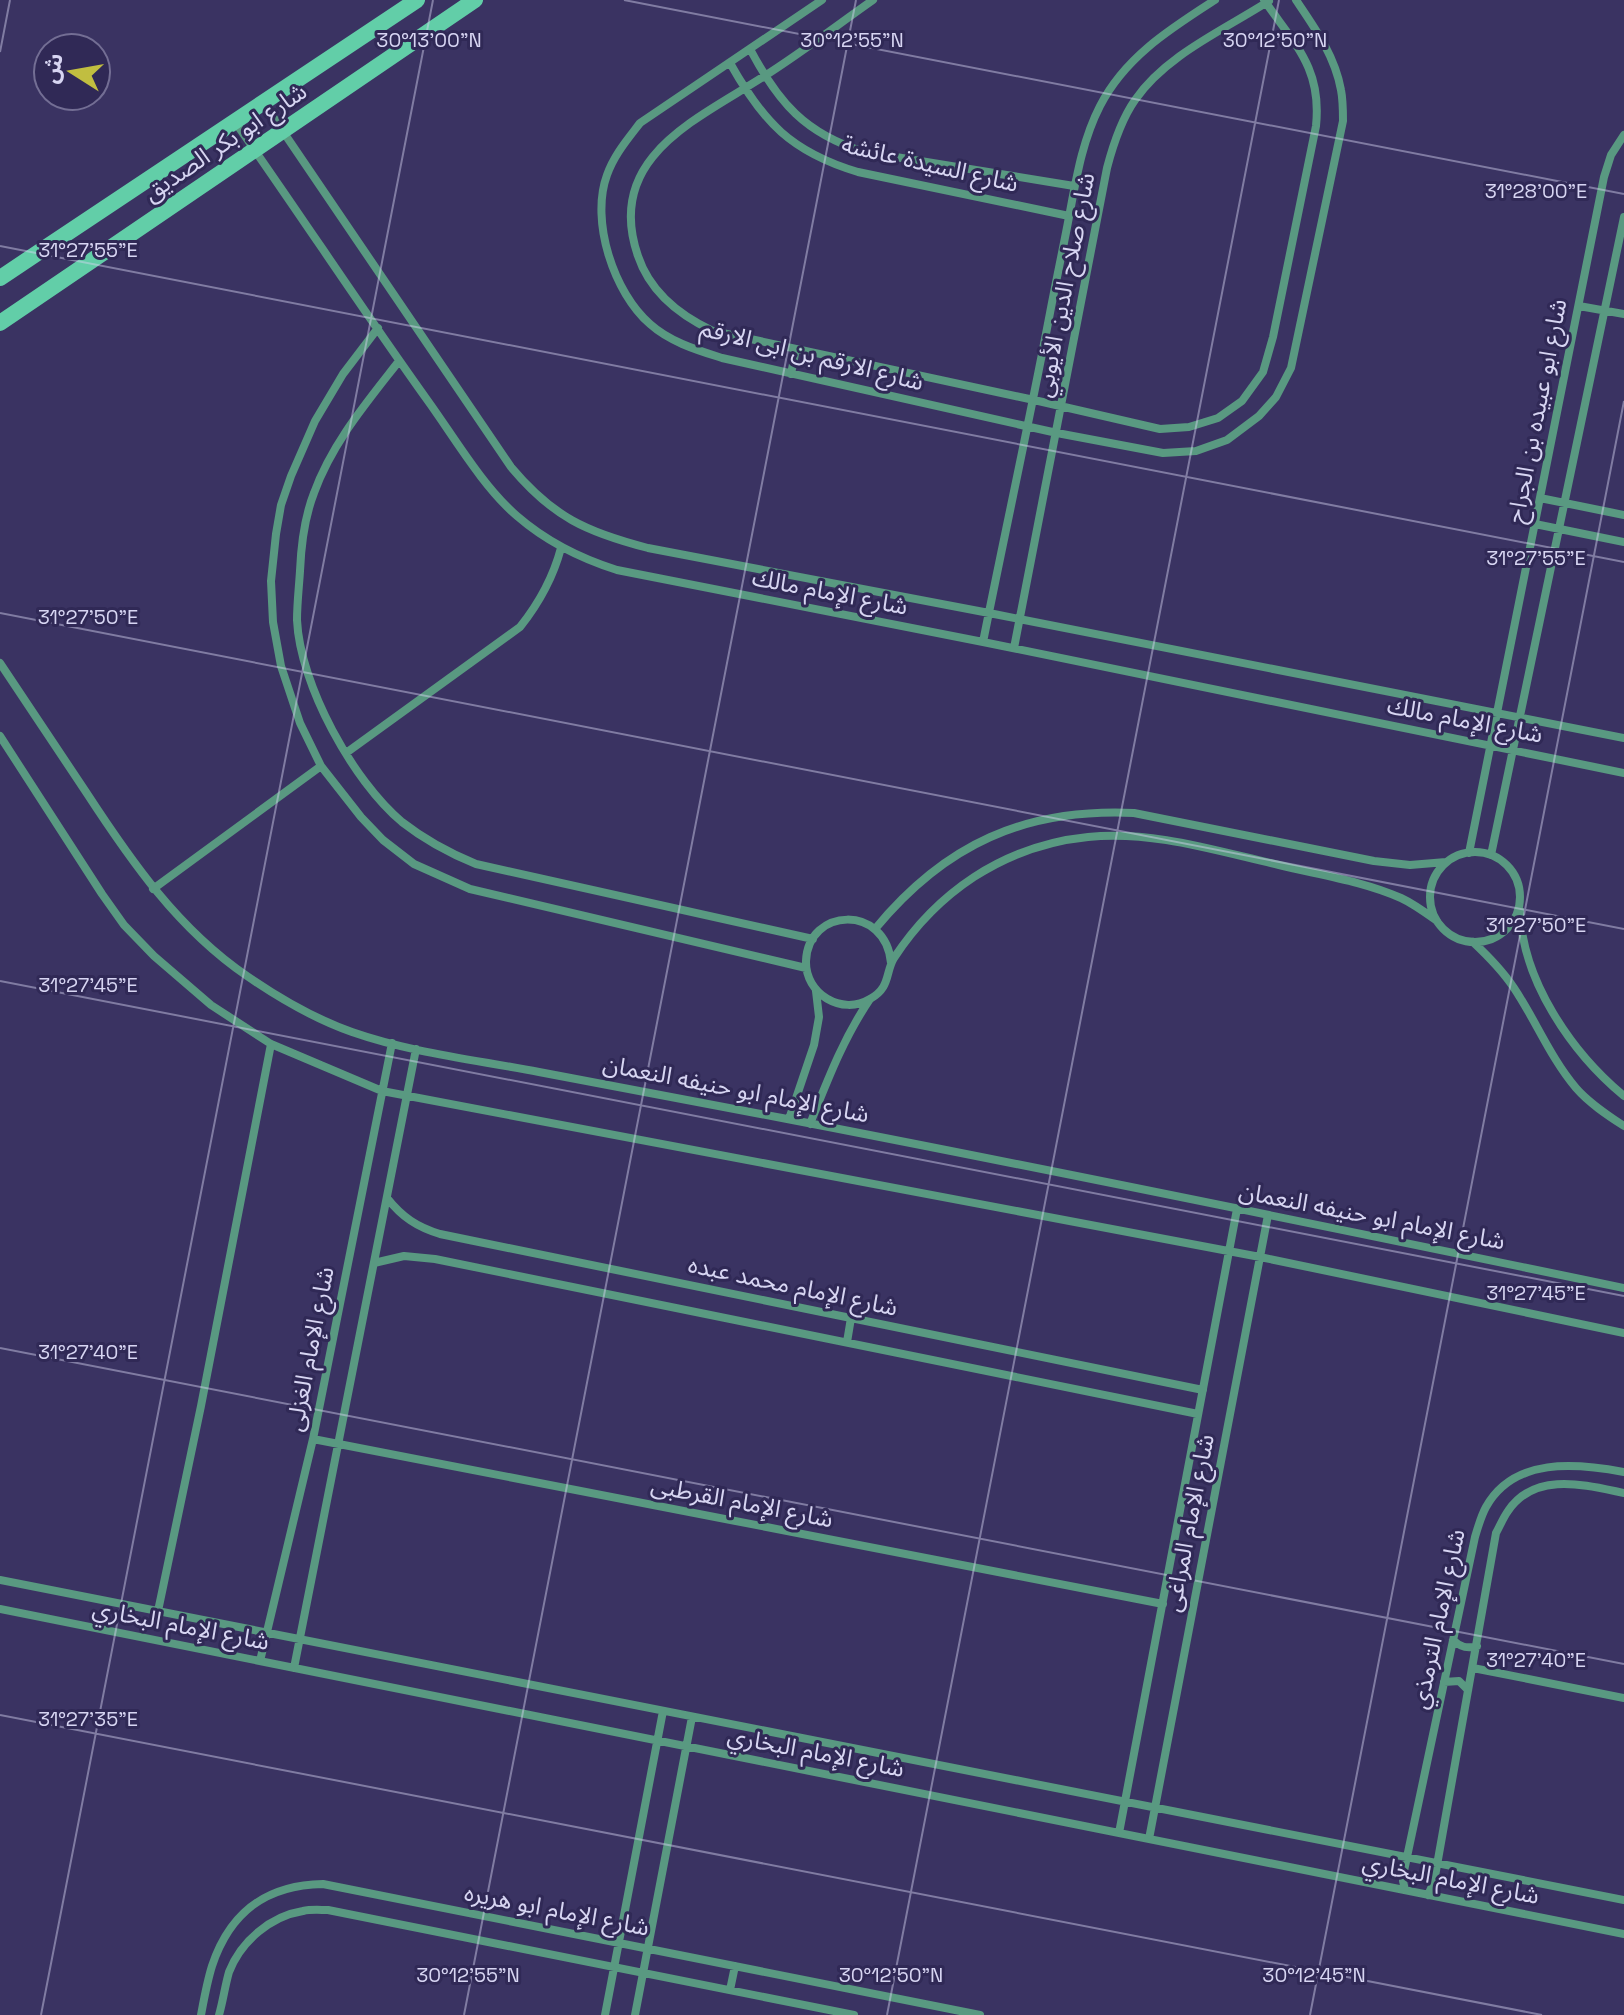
<svg xmlns="http://www.w3.org/2000/svg" width="1624" height="2015" font-family="'Space Grotesk','Noto Sans Arabic',sans-serif">
	<rect width="100%" height="100%" fill="#3a3362"/>
	<g fill="none" stroke-linecap="round" stroke-linejoin="round">
		<path stroke="#599981" stroke-width="8" d="M822,0L640,123C627,140 614,155 607,175C590,221 614,293 650,324C670,342 697,350 722,358L1057,433L1163,453L1196,451L1227,440L1259,416L1276,397L1291,368L1343,121C1343,111 1343,100 1341,90C1335,56 1315,28 1296,0
			M873,0C836,26 801,53 763,77C696,120 604,158 638,256C650,292 681,316 713,331L1034,400L1160,429L1189,427L1218,418L1242,401L1263,372L1273,337L1316,126C1322,68 1295,45 1264,0
			M750,49C778,102 805,134 865,152L1074,186
			M730,63C763,122 791,152 858,172L1069,216
			M263,102L511,467C553,517 586,532 648,548L989,613L1624,738
			M235,122C300,214 362,309 428,401C454,437 483,487 517,516C547,542 579,558 617,570L983,642L1624,773
			M1579,306L1624,314
			M378,328L343,374L315,421L291,476L281,505L276,534L271,581L273,622L281,666L300,723L321,766L361,817L383,840L414,864L470,889L806,968
			M399,361C367,402 332,443 314,493C305,516 301,547 300,571C299,587 297,604 297,620C300,685 353,781 402,822C425,840 449,853 476,864L813,939
			M791,374L796,349
			M1540,498L1624,515
			M1535,524L1624,542
			M983,642C1005,532 1029,423 1050,313C1056,281 1063,249 1069,217C1076,180 1082,141 1100,106C1125,57 1170,29 1215,0
			M1014,648L1107,168C1113,145 1121,120 1135,100C1166,55 1224,30 1269,1
			M0,663C29,706 57,749 86,792C131,861 178,929 247,976C279,998 315,1019 352,1032C412,1053 477,1060 539,1072C620,1087 701,1102 782,1118C1063,1172 1344,1230 1624,1288
			M0,736L102,894L124,925L154,956L211,1005L271,1044L382,1091L1260,1257L1624,1333
			M346,753L520,627C540,602 553,578 561,548
			M1430 897a45 45 0 1 1 90 0a45 45 0 1 1-90 0Z
			M1469,853L1604,177L1611,155L1624,135
			M1491,855L1624,217
			M153,889L321,766
			M1520,910C1522,980 1571,1052 1624,1096
			M875,929C945,844 1025,808 1134,813L1374,861L1410,865L1446,862
			M1473,942C1488,956 1502,970 1514,988C1536,1021 1550,1057 1576,1088C1589,1103 1607,1115 1624,1126
			M891,963C886,904 808,907 806,961C805,994 842,1016 870,999C891,987 885,973 894,958C915,926 942,898 974,877C1008,855 1048,841 1088,837C1151,830 1217,851 1279,865C1320,875 1363,881 1401,898C1414,904 1426,913 1437,921
			M789,1119L814,1045L819,1017L816,991
			M810,1124C828,1079 843,1039 870,999
			M387,1198C402,1217 417,1227 440,1234L1203,1390
			M374,1263L404,1256L435,1259L1198,1414
			M847,1342L851,1318
			M313,1439L1163,1604
			M0,1580L1624,1900
			M0,1609L1624,1934
			M158,1611L201,1406L271,1044
			M1453,1640C1460,1647 1467,1649 1477,1646
			M260,1661L313,1439L392,1043
			M294,1668L416,1049
			M1473,1668L1624,1698
			M1444,1682L1459,1681L1468,1690
			M1119,1833L1237,1209
			M1149,1839L1268,1215
			M1405,1890L1403,1881L1404,1871L1475,1537C1478,1527 1481,1516 1486,1507C1514,1457 1576,1463 1624,1472
			M1428,1895L1434,1882L1496,1533C1500,1526 1503,1518 1508,1511C1535,1471 1585,1485 1624,1493
			M730,1990L735,1966
			M201,2015C204,1999 207,1982 212,1966C230,1912 266,1885 323,1884L980,2015
			M219,2015C223,2001 225,1986 229,1972C241,1941 271,1916 303,1911C311,1909 320,1910 328,1910L854,2015
			M605,2015L663,1711
			M635,2015L692,1717"/>
		<path stroke="#62cea8" stroke-width="16" d="M0,278L417,0
			M0,323L475,0"/>
	</g>
	<path fill="none" stroke="#d7d5f2" stroke-width="2" stroke-opacity="0.45" d="M624,0L1624,194M0,52L10,0M0,246L1624,562M0,613L1624,929M0,981L1624,1296M0,1348L1624,1664M0,1715L1542,2015M41,2015L433,0M464,2015L856,0M887,2015L1279,0M1310,2015L1624,401"/>
	<g text-anchor="middle" stroke-width="6" stroke-linejoin="round" paint-order="stroke">
		<g font-size="24" fill="#d7d5f2" stroke="#302956">
			<text transform="translate(225 142) rotate(-34)" y="8">شارع ابو بكر الصديق</text>
			<text transform="translate(930 164) rotate(13)" y="8">شارع السيدة عائشة</text>
			<text transform="translate(1065 285) rotate(-79)" y="8">شارع صلاح الدين الأيوبي</text>
			<text transform="translate(812 355) rotate(14)" y="8">شارع الارقم بن ابى الارقم</text>
			<text transform="translate(1537 411) rotate(-79)" y="8">شارع ابو عبيده بن الجراح</text>
			<text transform="translate(830 592) rotate(11)" y="8">شارع الإمام مالك</text>
			<text transform="translate(1465 720) rotate(11)" y="8">شارع الإمام مالك</text>
			<text transform="translate(736 1089) rotate(11)" y="8">شارع الإمام ابو حنيفه النعمان</text>
			<text transform="translate(1372 1216) rotate(11)" y="8">شارع الإمام ابو حنيفه النعمان</text>
			<text transform="translate(793 1286) rotate(12)" y="8">شارع الإمام محمد عبده</text>
			<text transform="translate(310 1349) rotate(-79)" y="8">شارع الإمام الغزلى</text>
			<text transform="translate(742 1502) rotate(11)" y="8">شارع الإمام القرطبى</text>
			<text transform="translate(1189 1523) rotate(-79)" y="8">شارع الإمام المراغى</text>
			<text transform="translate(1438 1619) rotate(-78)" y="8">شارع الإمام الترمذي</text>
			<text transform="translate(181 1625) rotate(11)" y="8">شارع الإمام البخاري</text>
			<text transform="translate(816 1752) rotate(11)" y="8">شارع الإمام البخاري</text>
			<text transform="translate(1451 1879) rotate(11)" y="8">شارع الإمام البخاري</text>
			<text transform="translate(557 1910) rotate(11)" y="8">شارع الإمام ابو هريره</text>
		</g>
	</g>
	<g font-size="20" text-anchor="middle" fill="#d7d5f2" stroke="#302956" stroke-width="6" stroke-linejoin="round" paint-order="stroke">
		<text x="429" y="47">30°13'00"N</text>
		<text x="852" y="47">30°12'55"N</text>
		<text x="1275" y="47">30°12'50"N</text>
		<text x="1536" y="198">31°28'00"E</text>
		<text x="88" y="257">31°27'55"E</text>
		<text x="1536" y="565">31°27'55"E</text>
		<text x="88" y="624">31°27'50"E</text>
		<text x="1536" y="932">31°27'50"E</text>
		<text x="88" y="992">31°27'45"E</text>
		<text x="1536" y="1300">31°27'45"E</text>
		<text x="88" y="1359">31°27'40"E</text>
		<text x="1536" y="1667">31°27'40"E</text>
		<text x="88" y="1726">31°27'35"E</text>
		<text x="468" y="1982">30°12'55"N</text>
		<text x="891" y="1982">30°12'50"N</text>
		<text x="1314" y="1982">30°12'45"N</text>
	</g>
	<g transform="translate(72 72) rotate(281)"><circle r="38" fill="#302956" stroke="#736e94" stroke-width="2"/>
	<path d="M0-6L14 30L0 20L-14 30Z" fill="#c1be40"/>
	<text y="-12" font-size="22" font-weight="bold" text-anchor="middle" fill="#d7d5f2">ش</text>
	</g>
</svg>
